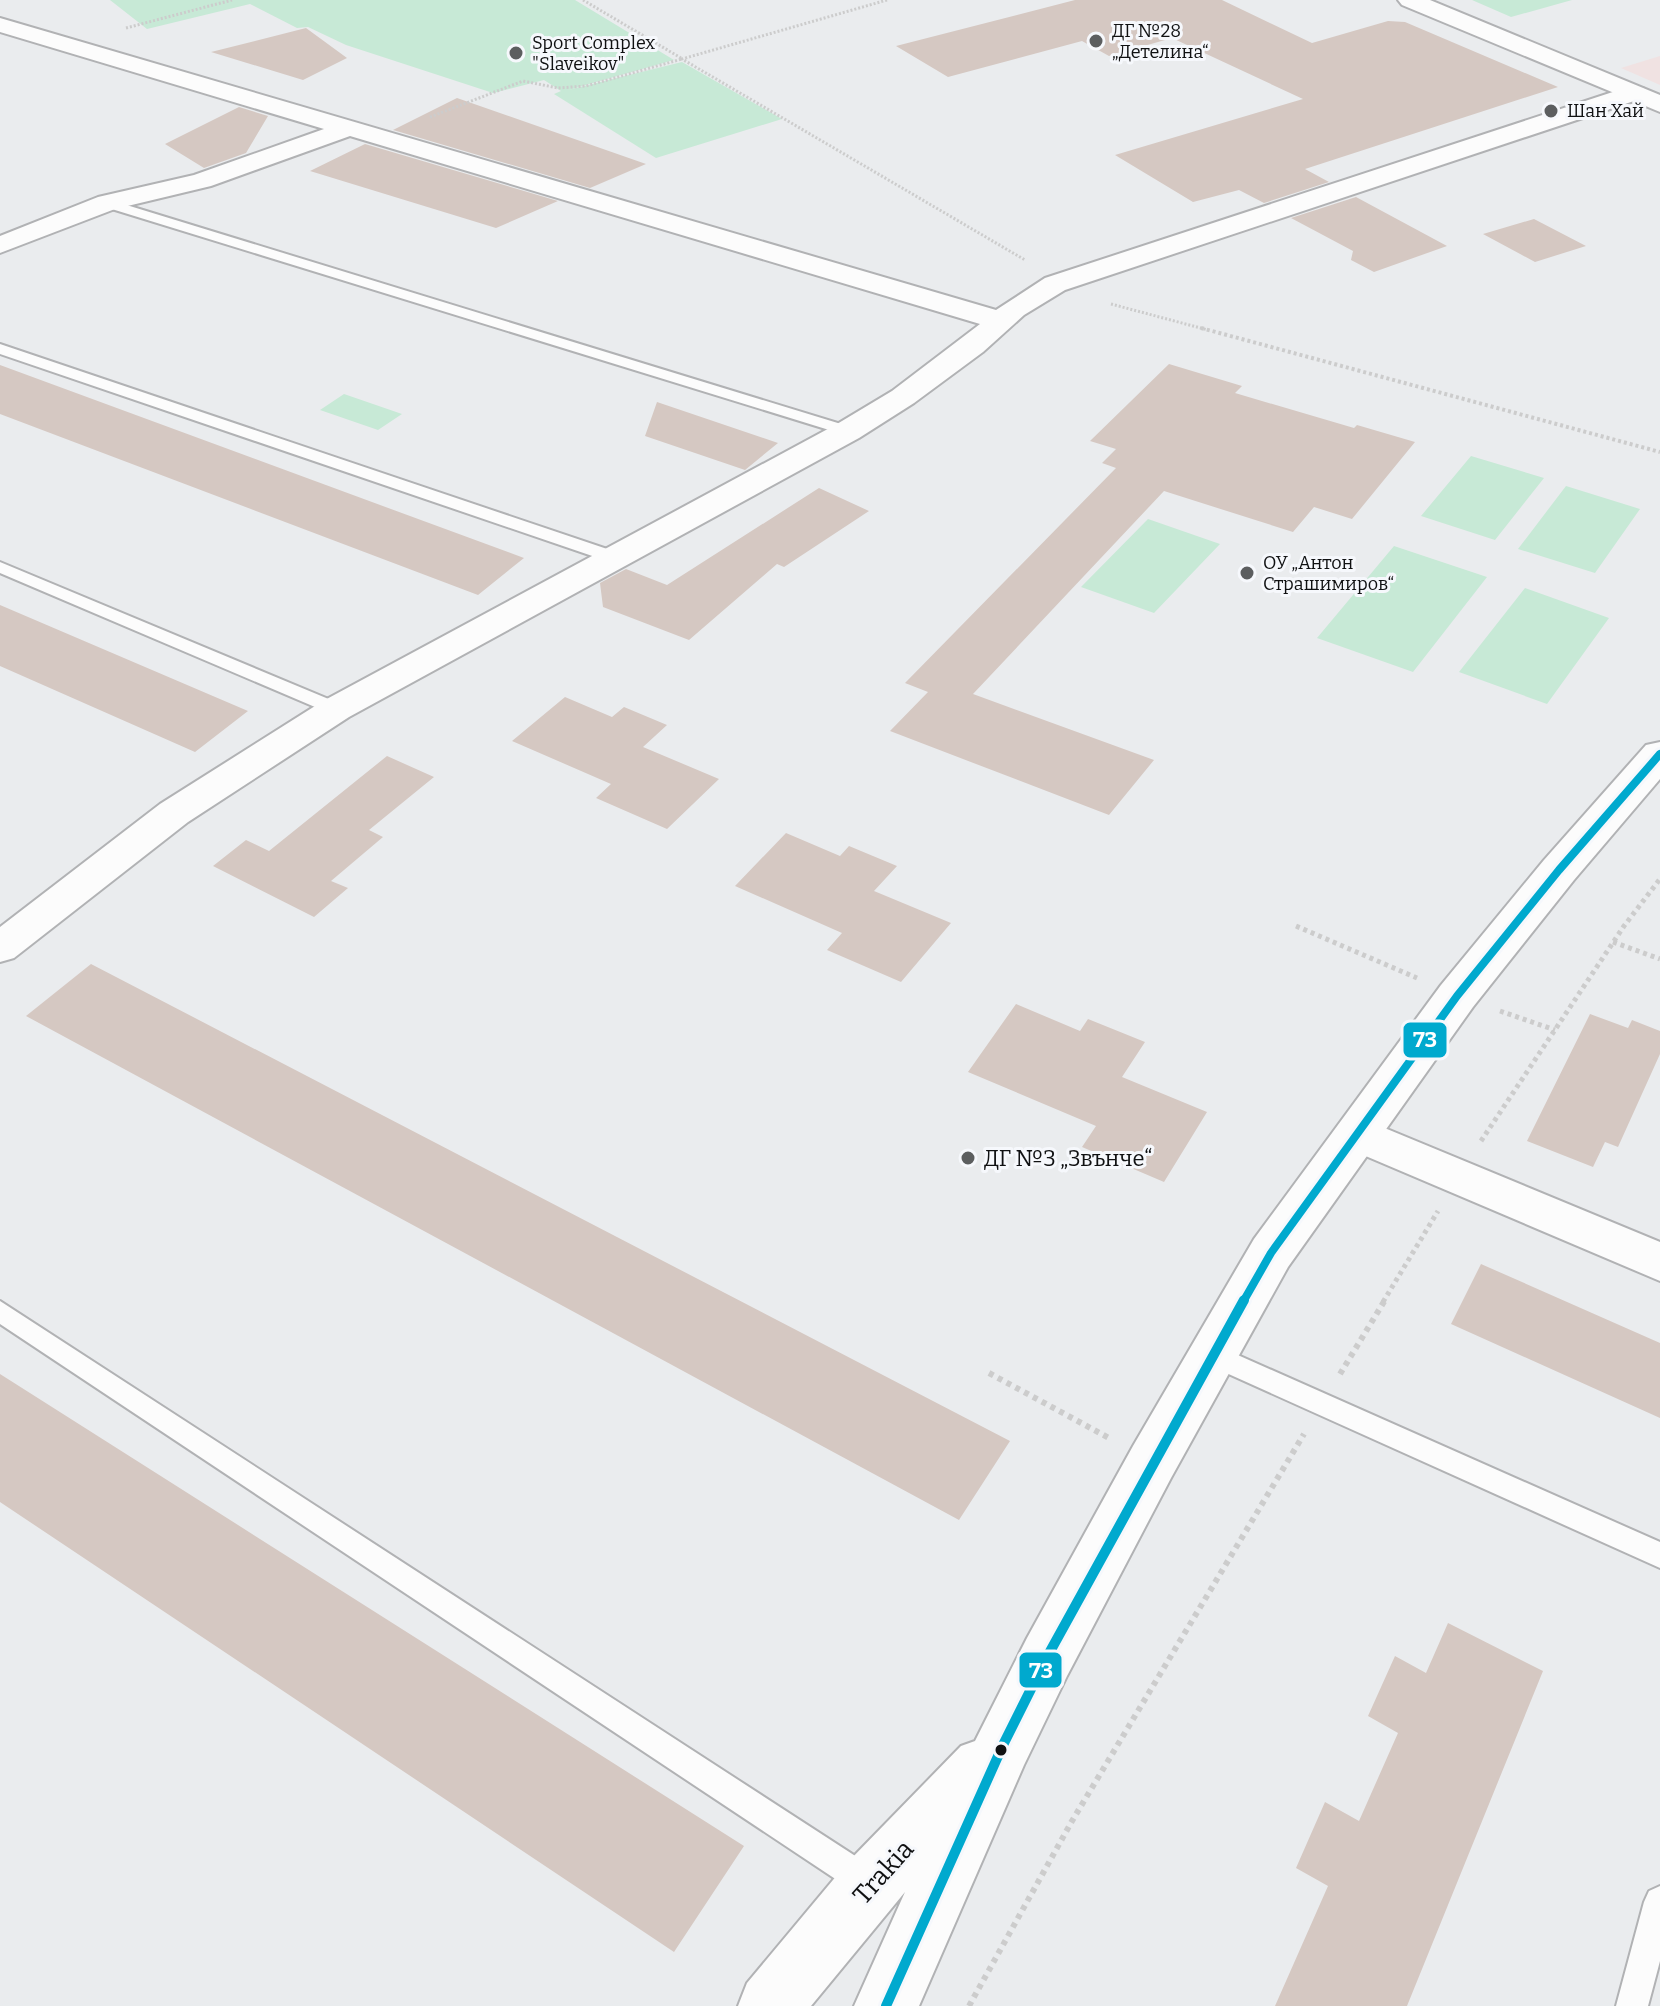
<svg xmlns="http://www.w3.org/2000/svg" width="1660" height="2006" font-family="Bitter,serif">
	<rect width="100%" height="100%" fill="#eaecee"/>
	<path fill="#f0e2e2" d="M1660,56V85L1621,68Z"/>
	<path fill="#c7e9d6" d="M110,0H575L674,60L568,90L682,62L782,119L656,158L554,94L561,91L544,80L493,93L346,45L308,27L297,28L250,4L147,29Z
		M1472,0H1572L1511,17Z
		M344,394L402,414L378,430L320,410Z
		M1471,456L1544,478L1495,540L1421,516Z
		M1566,486L1640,509L1595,573L1518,549Z
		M1148,519L1220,544L1154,613L1081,587Z
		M1394,546L1487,577L1413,672L1317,638Z
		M1525,588L1609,618L1547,704L1459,672Z"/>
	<path fill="#d5c8c2" d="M1075,0H1222L1312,43L1388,21L1405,22L1558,87L1305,169L1329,182L1264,203L1239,190L1193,202L1115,155L1303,99L1172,38L1109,56L1082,41L948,77L896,46Z
		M306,28L347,58L303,80L211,52Z
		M457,98L646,164L590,188L393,130Z
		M239,107L268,116L246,153L204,168L165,144Z
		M365,144L558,201L496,228L310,171Z
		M1356,197L1447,246L1374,272L1351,260L1353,251L1291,218Z
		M1534,219L1586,246L1535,262L1483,234Z
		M1169,364L1242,386L1235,393L1354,428L1357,425L1415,442L1352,519L1314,507L1293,532L1164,491L973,694L1154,760L1109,815L890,731L928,692L905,683L1116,468L1102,463L1116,449L1090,441Z
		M0,365L524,558L478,595L0,414Z
		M657,402L778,443L745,470L645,436Z
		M819,488L869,511L784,567L777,564L689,640L603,607L600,583L626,569L667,585Z
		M0,605L248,711L195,752L0,666Z
		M565,697L612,717L624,707L667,725L643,747L719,779L667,829L596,798L611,784L512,741Z
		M387,756L434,777L369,830L383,837L331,881L348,888L314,917L213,866L246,840L269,851Z
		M786,833L840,856L849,846L897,866L874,891L951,923L901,982L827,950L842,933L735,886Z
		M91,964L1010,1441L959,1520L26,1016Z
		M1016,1004L1080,1031L1088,1019L1145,1042L1122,1077L1207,1112L1164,1182L1082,1147L1096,1126L968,1072Z
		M1590,1014L1628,1028L1632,1020L1660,1031V1054L1618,1147L1605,1142L1593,1167L1527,1141Z
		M1481,1264L1660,1343V1418L1451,1324Z
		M0,1374L744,1846L674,1952L0,1502Z
		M1448,1623L1543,1671L1407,2006H1275L1328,1886L1296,1868L1325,1802L1359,1821L1398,1733L1368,1716L1395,1656L1426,1673Z"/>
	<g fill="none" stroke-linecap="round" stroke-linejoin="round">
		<defs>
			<path id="lane" d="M107,199L854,428L856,431L854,434H842L102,206L100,203Z
				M0,344L619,553L622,557L619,561H607L0,354Z
				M0,562L343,705L345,709L343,713H329L0,573Z
				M0,1301L880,1872L885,1883L880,1894L869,1899L858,1894L0,1324Z
				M1213,1344L1660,1542V1568L1204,1363L1200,1355L1204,1347Z
				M1660,1886V1961L1648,2006H1616L1644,1902L1649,1891Z"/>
			<path id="street" d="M0,18L996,310L1045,278L1625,88H1643L1646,93L1643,98L1065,290L1024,315L983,352L914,403L859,438L349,717L188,822L14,958L0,962V927L160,804L323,701L837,424L892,391L980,324L350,136L211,186L115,209L0,253V236L98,197L194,175L324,129L0,32Z
				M1358,1117L1660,1242V1281L1342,1146L1336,1134L1342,1122Z"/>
			<path id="secondary" d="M1398,0H1430L1660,95V112L1402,5Z
				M1660,742V779L1574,880L1473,1007L1288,1267L1171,1478L1067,1676L1024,1765L919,2006H854L905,1892L811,2006H738L747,1983L848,1862L961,1746L975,1741L1027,1638L1133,1446L1254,1239L1441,985L1544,860L1646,745Z"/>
		</defs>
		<use href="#lane" stroke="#b1b2b4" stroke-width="4"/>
		<use href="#street" stroke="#b1b2b4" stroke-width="4"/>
		<use href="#secondary" stroke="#b1b2b4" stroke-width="4"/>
		<path stroke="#ccc" stroke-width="3" stroke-dasharray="2 2" stroke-linecap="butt" d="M583,0L681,58
			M887,0L682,59L1025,260
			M126,28L232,0
			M430,117L523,81L558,88L586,86L682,59
			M1111,304L1208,330"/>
		<path stroke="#ccc" stroke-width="4" stroke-dasharray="3 3" stroke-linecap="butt" d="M1201,328L1660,452"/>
		<path stroke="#ccc" stroke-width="5" stroke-dasharray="4 4" stroke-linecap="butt" d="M1296,926L1417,978
			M1613,942L1660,959
			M1500,1011L1555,1030
			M1481,1141L1624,926L1660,879
			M1383,1302L1438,1211"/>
		<path stroke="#ccc" stroke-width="6" stroke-dasharray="5 5" stroke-linecap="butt" d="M989,1373L1109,1438
			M1340,1374L1385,1300
			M969,2006L1072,1821L1304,1434"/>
		<use href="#lane" fill="#fcfcfc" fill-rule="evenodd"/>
		<use href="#street" fill="#fcfcfc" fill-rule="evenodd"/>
		<use href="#secondary" fill="#fcfcfc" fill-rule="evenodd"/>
		<defs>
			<path id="bus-1-far1" d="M1243,1302L1271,1253L1457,996L1559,870L1660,754"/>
			<path id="bus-1" d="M886,2006L1003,1745L1047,1657L1244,1300"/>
		</defs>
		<use href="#bus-1-far1" stroke="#f6f8fc" stroke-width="14"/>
		<use href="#bus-1" stroke="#f6f8fc" stroke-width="16"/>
		<use href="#bus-1-far1" stroke="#00a9ce" stroke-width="8"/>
		<use href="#bus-1" stroke="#00a9ce" stroke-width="10"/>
	</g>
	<g fill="#5c5e5f" stroke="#f6f8fc" stroke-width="3">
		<circle cx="1096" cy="41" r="8"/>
		<circle cx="516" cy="53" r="8"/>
		<circle cx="1551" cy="111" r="8"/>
		<circle cx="1247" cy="573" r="8"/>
		<circle cx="968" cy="1158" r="8"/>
	</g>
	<circle fill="#101112" stroke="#f6f8fc" stroke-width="3" cx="1001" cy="1750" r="7"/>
	<g text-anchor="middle" stroke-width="6" stroke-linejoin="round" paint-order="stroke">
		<g font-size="18" fill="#101112" stroke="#f6f8fc" text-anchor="start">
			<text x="1112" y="37">ДГ №28<tspan x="1112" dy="21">„Детелина“</tspan></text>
			<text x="532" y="49">Sport Complex<tspan x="532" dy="21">"Slaveikov"</tspan></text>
			<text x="1567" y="117">Шан Хай</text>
			<text x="1263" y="569">ОУ „Антон<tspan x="1263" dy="21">Страшимиров“</tspan></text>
		</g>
		<g font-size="22" fill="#101112" stroke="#f6f8fc" text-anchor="start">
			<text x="984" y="1166">ДГ №3 „Звънче“</text>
		</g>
		<g font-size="26" fill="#101112" stroke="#f6f8fc">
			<text transform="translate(883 1872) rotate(-48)" y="9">Trakia</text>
		</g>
	</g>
	<g stroke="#f6f8fc" stroke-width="3">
		<rect x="1402" y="1021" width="46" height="38" rx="8" fill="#00a9ce"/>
		<rect x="1018" y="1651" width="45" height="38" rx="8" fill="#00a9ce"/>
	</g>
	<g font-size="22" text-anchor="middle" font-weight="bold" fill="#fff">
		<text x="1425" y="1047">73</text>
		<text x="1041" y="1678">73</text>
	</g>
</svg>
